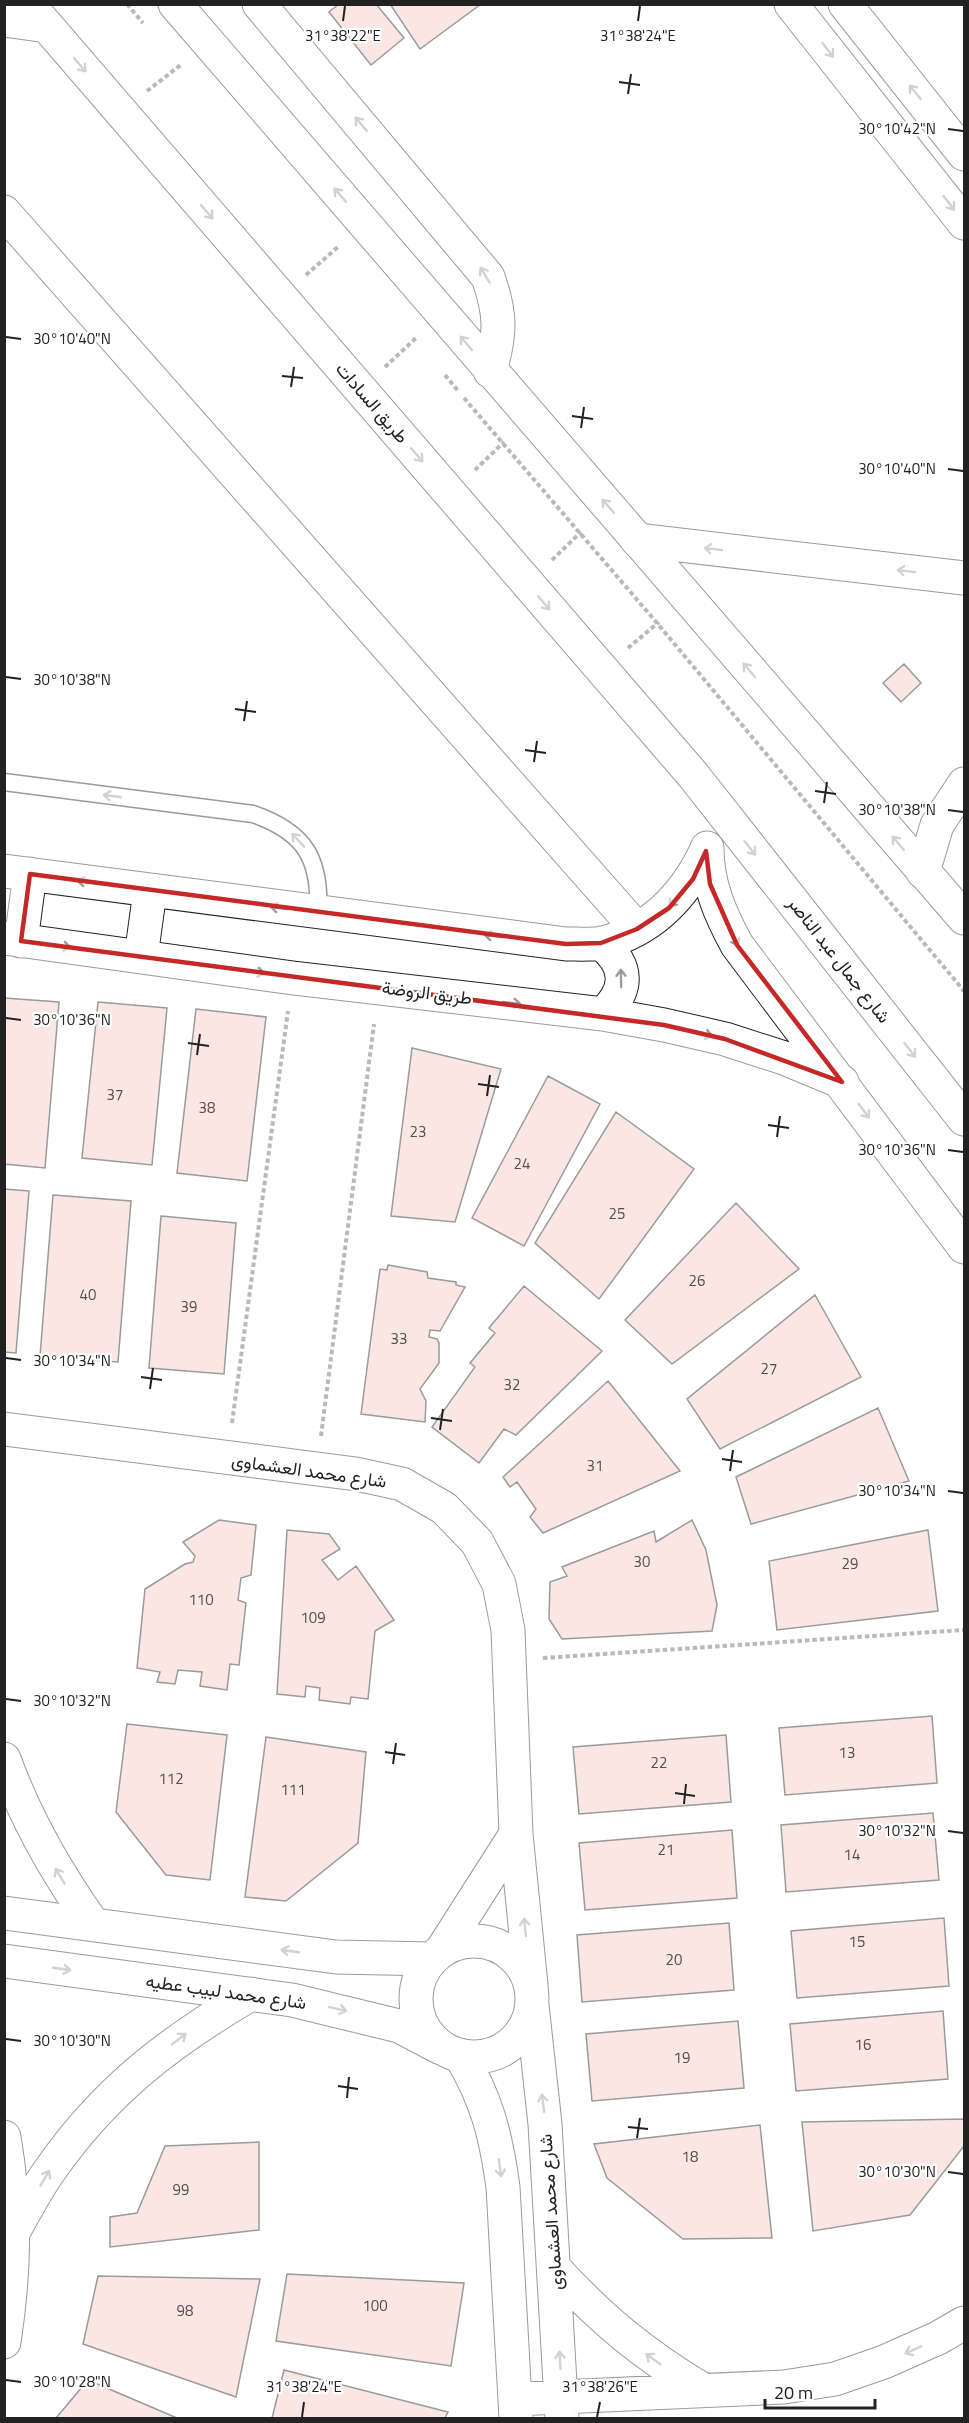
<svg xmlns="http://www.w3.org/2000/svg" width="969" height="2423" font-family="'Titillium Web',Vazirmatn,sans-serif">
	<rect width="100%" height="100%" fill="#fff"/>
	<path fill="#f3c9c0" stroke="#222" stroke-width="1.5" d="M339,4H376L404,38L371,65L329,12Z
		M390,4H481L420,49Z
		M904,664L921,683L901,702L883,683Z
		M4,998L59,1002L45,1168L4,1164Z
		M98,1002L167,1008L152,1165L82,1158Z
		M196,1009L266,1017L247,1181L177,1173Z
		M412,1048L501,1069L455,1222L391,1216Z
		M548,1076L600,1104L524,1246L472,1218Z
		M616,1112L694,1169L599,1299L535,1243Z
		M4,1189L29,1191L16,1353L4,1352Z
		M53,1195L131,1201L118,1362L40,1356Z
		M736,1203L799,1269L672,1364L625,1320Z
		M161,1216L236,1223L224,1374L149,1368Z
		M388,1265L427,1272L428,1278L456,1282V1285L465,1287L440,1331L430,1330L429,1337L437,1339L439,1343V1363L420,1389L426,1401L425,1422L361,1414L380,1269L387,1270Z
		M524,1286L602,1351L516,1435L504,1429L479,1463L432,1427L475,1367L470,1363L495,1333L489,1328Z
		M815,1295L861,1377L720,1449L687,1399Z
		M608,1381L680,1471L543,1533L530,1517L536,1509L517,1482L510,1487L503,1477Z
		M878,1408L909,1481L751,1524L736,1477Z
		M219,1520L256,1525L251,1575L241,1578L238,1600L246,1603L239,1665L230,1664L227,1690L200,1686L202,1672L178,1670L175,1684L157,1682L160,1672L137,1668L145,1589L185,1564L193,1562L195,1556L183,1542Z
		M692,1520L706,1550L717,1605L712,1631L562,1639L549,1619L550,1582L567,1576L562,1567L654,1531L656,1542Z
		M287,1530L329,1534L340,1549L322,1560L338,1580L356,1566L394,1620L375,1631L368,1699L351,1697L350,1704L319,1700L320,1688L306,1686L305,1697L277,1694Z
		M928,1530L938,1611L777,1630L769,1561Z
		M932,1716L937,1783L785,1795L779,1728Z
		M127,1724L227,1735L210,1880L166,1875L116,1812Z
		M726,1735L731,1802L579,1814L573,1747Z
		M266,1737L366,1752L358,1843L286,1901L245,1897Z
		M933,1813L939,1880L786,1892L781,1825Z
		M732,1830L737,1898L585,1910L579,1843Z
		M944,1918L949,1986L797,1998L791,1931Z
		M729,1923L734,1990L582,2002L577,1935Z
		M943,2011L948,2079L796,2091L790,2024Z
		M738,2021L744,2088L592,2101L586,2034Z
		M964,2119V2146L910,2215L813,2231L802,2122Z
		M760,2125L772,2238L683,2239L607,2178L594,2144Z
		M259,2142V2230L110,2247V2217L137,2213L165,2146Z
		M287,2274L464,2283L451,2366L276,2341Z
		M98,2276L260,2279L236,2397L83,2344Z
		M284,2370L448,2412L445,2418H272Z
		M88,2380L177,2418H56Z"/>
	<g fill="none" stroke-linecap="round" stroke-linejoin="round">
		<defs>
			<path id="lane" d="M4,782L253,814C305,832 321,859 318,913"/>
			<path id="street" d="M791,4L964,223
				M845,4L964,154
				M4,212L637,929
				M637,540L964,578
				M923,872L937,825L964,784
				M4,1429L356,1474L402,1484L444,1508L477,1542L499,1584L508,1630L516,1834L531,1985
				M4,1759C26,1820 56,1872 93,1924
				M4,1913L336,1957L432,1959
				M416 1999a58 58 0 1 1 116 0a58 58 0 1 1-116 0Z
				M442,1950L516,1834
				M4,1961L292,2000L399,2026L441,2048
				M532,2005L545,2124L562,2418
				M460,2055C487,2099 496,2136 503,2187L516,2418
				M4,2137C16,2208 15,2270 4,2342
				M15,2229C26,2209 37,2188 50,2170C105,2091 169,2042 251,1994
				M555,2269C602,2320 643,2354 703,2390
				M515,2399L784,2387L835,2379L884,2362L938,2338L964,2323"/>
			<path id="secondary" d="M28,4L693,775L964,1119
				M175,4L964,918
				M259,4L488,277C501,314 501,333 490,371
				M4,20L47,26
				M707,848C707,884 720,914 737,945L964,1247
				M4,871L566,944C577,944 591,945 603,943C652,930 685,895 706,851
				M4,938L293,978L603,1014L664,1025L725,1039L784,1058L842,1082
				M21,941L30,874
				M601,943C629,966 629,990 603,1014
				M141,957L150,891"/>
		</defs>
		<use href="#lane" stroke="#222" stroke-width="19"/>
		<use href="#street" stroke="#222" stroke-width="35"/>
		<use href="#secondary" stroke="#222" stroke-width="35"/>
		<path stroke="#646464" stroke-width="4" stroke-dasharray="4.5 3" stroke-linecap="butt" d="M127,4L143,23
			M147,91L182,64
			M306,275L339,246
			M385,367L417,337
			M445,375L459,392
			M464,398L657,623L964,991
			M475,470L504,442
			M552,560L581,532
			M628,648L659,622
			M232,1423L288,1011
			M321,1436L374,1024
			M543,1658L964,1630"/>
		<use href="#lane" stroke="#fff" stroke-width="16"/>
		<use href="#street" stroke="#fff" stroke-width="33"/>
		<use href="#secondary" stroke="#fff" stroke-width="33"/>
	</g>
	<defs><path id="oneway-shaft" d="M-6 0H5M1.5-3L5.5 0L1.5 3" fill="none" stroke-width="1.6" stroke-linecap="round" stroke-linejoin="round" transform="scale(1.5)"/></defs>
	<g stroke="#9c9c9c">
		<use href="#oneway-shaft" transform="translate(828 50) rotate(52)"/>
		<use href="#oneway-shaft" transform="translate(80 65) rotate(49)"/>
		<use href="#oneway-shaft" transform="translate(915 92) rotate(-129)"/>
		<use href="#oneway-shaft" transform="translate(361 124) rotate(-130)"/>
		<use href="#oneway-shaft" transform="translate(340 195) rotate(-131)"/>
		<use href="#oneway-shaft" transform="translate(949 203) rotate(52)"/>
		<use href="#oneway-shaft" transform="translate(207 212) rotate(49)"/>
		<use href="#oneway-shaft" transform="translate(485 275) rotate(-121)"/>
		<use href="#oneway-shaft" transform="translate(466 343) rotate(-130)"/>
		<use href="#oneway-shaft" transform="translate(417 455) rotate(49)"/>
		<use href="#oneway-shaft" transform="translate(608 506) rotate(-131)"/>
		<use href="#oneway-shaft" transform="translate(713 549) rotate(-173)"/>
		<use href="#oneway-shaft" transform="translate(906 571) rotate(-173)"/>
		<use href="#oneway-shaft" transform="translate(544 603) rotate(49)"/>
		<use href="#oneway-shaft" transform="translate(749 670) rotate(-131)"/>
		<use href="#oneway-shaft" transform="translate(112 796) rotate(-172)"/>
		<use href="#oneway-shaft" transform="translate(298 840) rotate(-133)"/>
		<use href="#oneway-shaft" transform="translate(898 843) rotate(-130)"/>
		<use href="#oneway-shaft" transform="translate(750 848) rotate(52)"/>
		<use href="#oneway-shaft" transform="translate(86 882) rotate(-172)"/>
		<use href="#oneway-shaft" transform="translate(675 900) rotate(131)"/>
		<use href="#oneway-shaft" transform="translate(279 908) rotate(-173)"/>
		<use href="#oneway-shaft" transform="translate(493 936) rotate(-173)"/>
		<use href="#oneway-shaft" transform="translate(734 938) rotate(59)"/>
		<use href="#oneway-shaft" transform="translate(62 946) rotate(8)"/>
		<use href="#oneway-shaft" transform="translate(256 972) rotate(9)"/>
		<use href="#oneway-shaft" transform="translate(621 978) rotate(-91)"/>
		<use href="#oneway-shaft" transform="translate(512 1003) rotate(7)"/>
		<use href="#oneway-shaft" transform="translate(704 1034) rotate(13)"/>
		<use href="#oneway-shaft" transform="translate(910 1050) rotate(52)"/>
		<use href="#oneway-shaft" transform="translate(864 1111) rotate(53)"/>
		<use href="#oneway-shaft" transform="translate(60 1876) rotate(-121)"/>
		<use href="#oneway-shaft" transform="translate(525 1927) rotate(-96)"/>
		<use href="#oneway-shaft" transform="translate(290 1951) rotate(-172)"/>
		<use href="#oneway-shaft" transform="translate(62 1969) rotate(8)"/>
		<use href="#oneway-shaft" transform="translate(338 2009) rotate(12)"/>
		<use href="#oneway-shaft" transform="translate(179 2039) rotate(-38)"/>
		<use href="#oneway-shaft" transform="translate(543 2103) rotate(-97)"/>
		<use href="#oneway-shaft" transform="translate(500 2168) rotate(82)"/>
		<use href="#oneway-shaft" transform="translate(45 2178) rotate(-59)"/>
		<use href="#oneway-shaft" transform="translate(913 2350) rotate(156)"/>
		<use href="#oneway-shaft" transform="translate(653 2359) rotate(-144)"/>
		<use href="#oneway-shaft" transform="translate(560 2360) rotate(-93)"/>
	</g>
	<path d="M0 0H969V2423H0ZM706,851L710,884L737,945L842,1082L725,1039L664,1025L21,941L30,874L566,944L601,943L637,929L669,908L693,879Z" fill="#fff" fill-opacity=".55" fill-rule="evenodd"/>
	<path fill="none" stroke="#c62828" stroke-width="4.5" stroke-linejoin="round" d="M706,851L710,884L737,945L842,1082L725,1039L664,1025L21,941L30,874L566,944L601,943L637,929L669,908L693,879Z"/>
	<path fill="none" stroke="#222" stroke-width="2" d="M343,21L345,6M638,21L640,6M619,82L640,85M628,94L631,74M948,129L963,131M6,337L21,339M282,376L303,378M291,387L294,367M572,416L593,419M581,428L584,407M948,469L963,471M6,677L21,679M235,709L256,712M244,721L247,701M525,750L546,753M534,762L537,741M815,791L836,794M824,803L827,782M948,810L963,812M6,1018L21,1020M188,1043L209,1046M197,1055L200,1034M478,1084L499,1087M487,1096L490,1075M768,1125L789,1128M777,1137L780,1116M948,1150L963,1152M6,1358L21,1360M141,1377L162,1380M150,1389L153,1368M431,1418L452,1421M440,1430L443,1409M722,1459L742,1462M730,1471L733,1450M948,1491L963,1493M6,1699L21,1701M385,1752L405,1755M393,1764L396,1743M675,1793L695,1796M684,1804L686,1784M948,1831L963,1833M6,2039L21,2041M338,2086L358,2089M347,2098L349,2077M628,2127L648,2129M637,2138L640,2118M948,2172L963,2174M6,2380L21,2382M302,2417L304,2402M597,2417L600,2402"/>
	<g text-anchor="middle" stroke-width="4.5" stroke-linejoin="round" paint-order="stroke">
		<g font-size="15" fill="#564c4a">
			<text x="115" y="1100">37</text>
			<text x="207" y="1113">38</text>
			<text x="418" y="1137">23</text>
			<text x="522" y="1169">24</text>
			<text x="617" y="1219">25</text>
			<text x="697" y="1286">26</text>
			<text x="88" y="1300">40</text>
			<text x="189" y="1312">39</text>
			<text x="399" y="1344">33</text>
			<text x="769" y="1374">27</text>
			<text x="512" y="1390">32</text>
			<text x="595" y="1471">31</text>
			<text x="642" y="1567">30</text>
			<text x="850" y="1569">29</text>
			<text x="201" y="1605">110</text>
			<text x="313" y="1623">109</text>
			<text x="847" y="1758">13</text>
			<text x="659" y="1768">22</text>
			<text x="171" y="1784">112</text>
			<text x="293" y="1795">111</text>
			<text x="666" y="1855">21</text>
			<text x="852" y="1860">14</text>
			<text x="857" y="1947">15</text>
			<text x="674" y="1965">20</text>
			<text x="863" y="2050">16</text>
			<text x="682" y="2063">19</text>
			<text x="690" y="2162">18</text>
			<text x="181" y="2195">99</text>
			<text x="375" y="2311">100</text>
			<text x="185" y="2316">98</text>
		</g>
		<g font-size="18" fill="#222" stroke="#fff">
			<text transform="translate(372 403) rotate(49)" y="6">طريق السادات</text>
			<text transform="translate(839 960) rotate(52)" y="6">شارع جمال عبد الناصر</text>
			<text transform="translate(427 993) rotate(7)" y="6">طريق الروضة</text>
			<text transform="translate(309 1471) rotate(8)" y="6">شارع محمد العشماوى</text>
			<text transform="translate(226 1992) rotate(8)" y="6">شارع محمد لبيب عطيه</text>
			<text transform="translate(551 2212) rotate(-94)" y="6">شارع محمد العشماوى</text>
		</g>
	</g>
	<g font-size="15" text-anchor="middle" fill="#222" stroke="#fff" stroke-width="4.5" stroke-linejoin="round" paint-order="stroke">
		<text x="343" y="41">31°38'22"E</text>
		<text x="638" y="41">31°38'24"E</text>
		<text x="897" y="134">30°10'42"N</text>
		<text x="72" y="344">30°10'40"N</text>
		<text x="897" y="474">30°10'40"N</text>
		<text x="72" y="685">30°10'38"N</text>
		<text x="897" y="815">30°10'38"N</text>
		<text x="72" y="1025">30°10'36"N</text>
		<text x="897" y="1155">30°10'36"N</text>
		<text x="72" y="1366">30°10'34"N</text>
		<text x="897" y="1496">30°10'34"N</text>
		<text x="72" y="1706">30°10'32"N</text>
		<text x="897" y="1836">30°10'32"N</text>
		<text x="72" y="2046">30°10'30"N</text>
		<text x="897" y="2177">30°10'30"N</text>
		<text x="72" y="2387">30°10'28"N</text>
		<text x="304" y="2392">31°38'24"E</text>
		<text x="600" y="2392">31°38'26"E</text>
	</g>
	<rect width="969" height="2423" fill="none" stroke="#222222" stroke-width="12"/>
	<path d="M765 2399v9h110v-9" fill="none" stroke="#222222" stroke-width="3"/>
	<text x="774" y="2399" font-size="18" fill="#222222" stroke="#ffffff" stroke-width="4.5" paint-order="stroke">20 m</text>
</svg>
